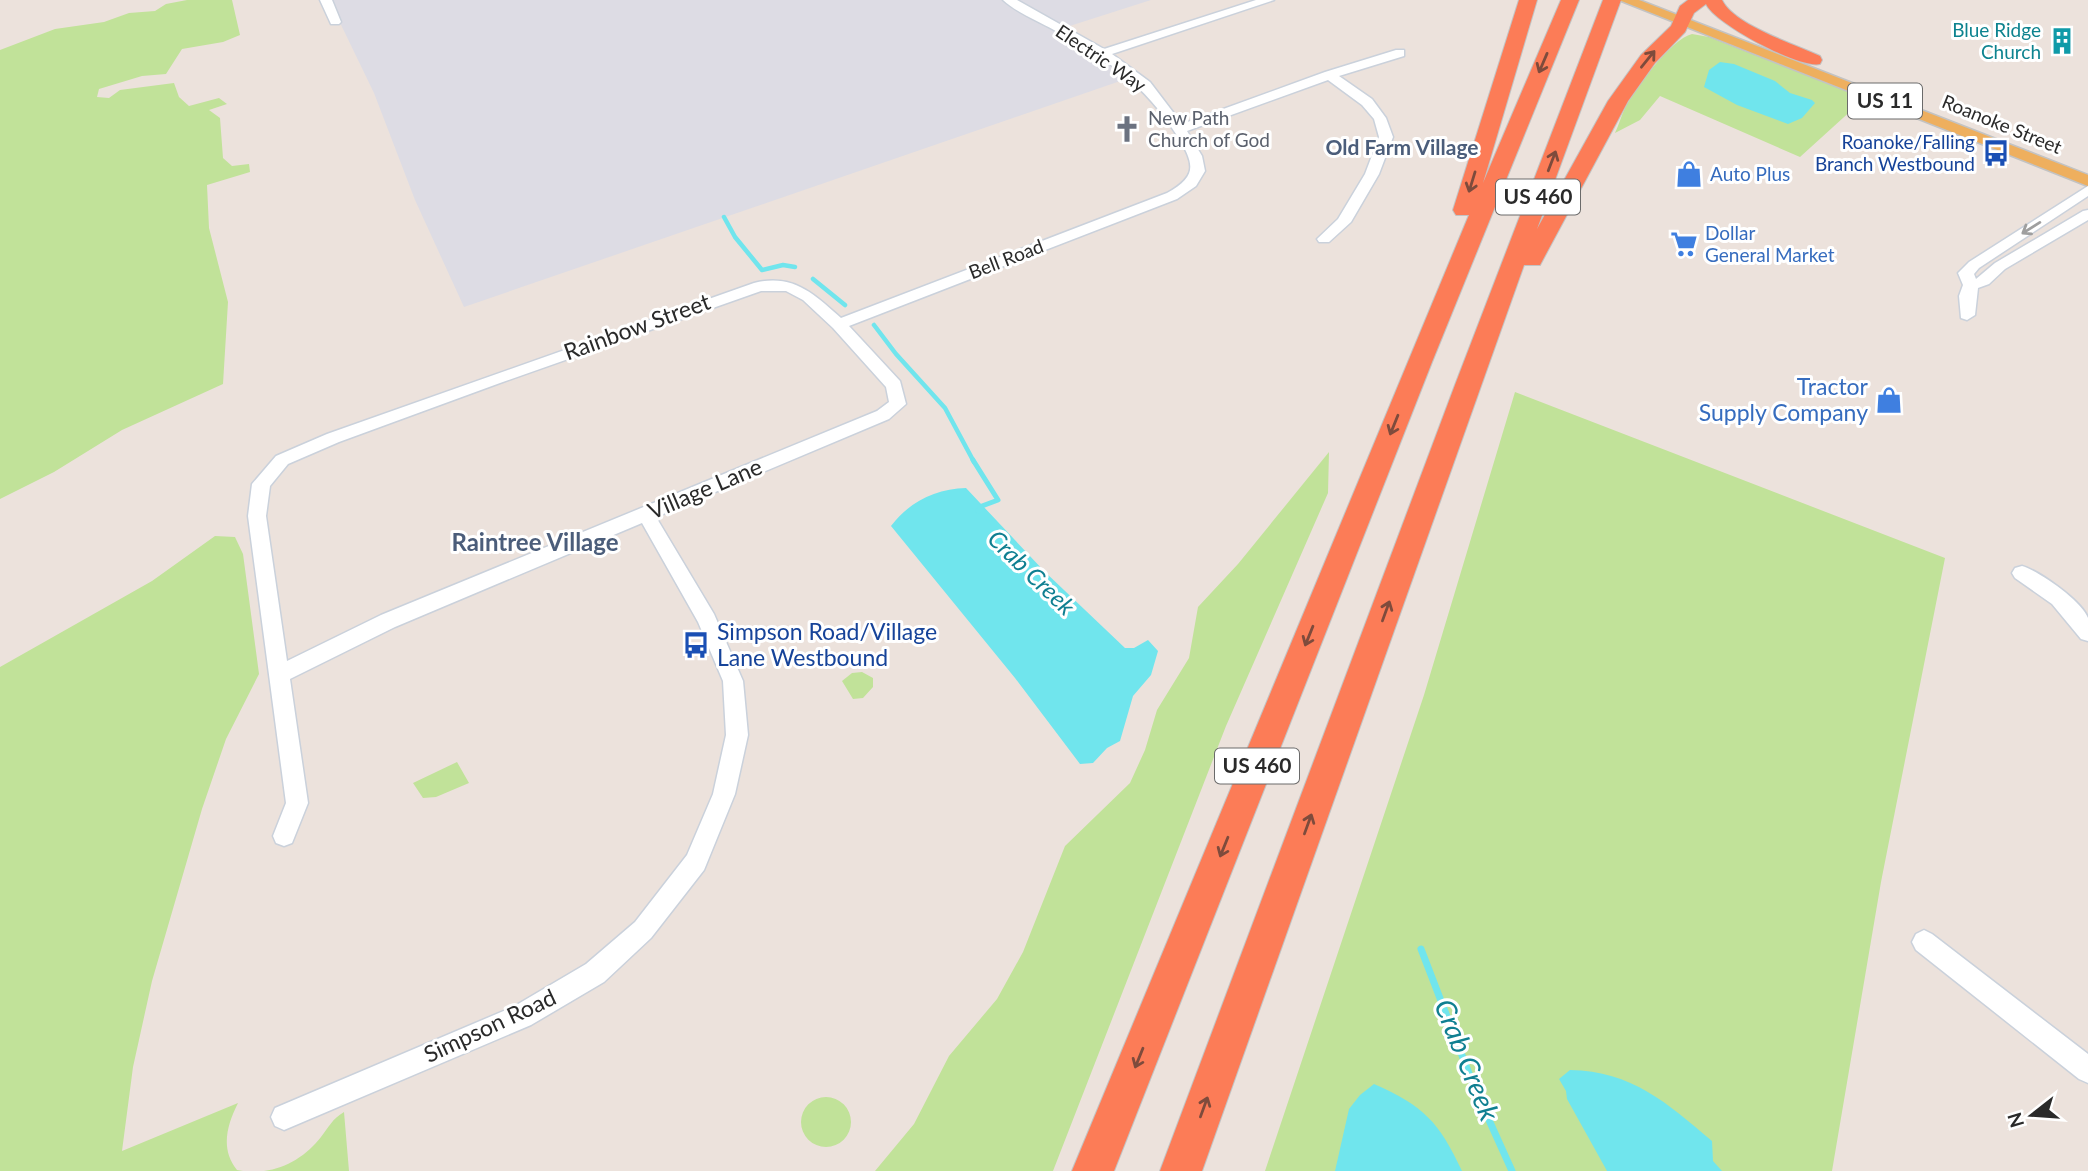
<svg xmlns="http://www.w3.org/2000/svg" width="2088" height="1171" font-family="Lato,sans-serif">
	<rect width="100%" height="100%" fill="#ece2dc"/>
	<path fill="#dddce4" d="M329,0H1151L1054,31L1129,78L464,307L415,200L374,93Z"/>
	<path fill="#c1e299" d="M187,0H232L240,35L223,42L182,49L166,74L142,76L99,89L97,97L109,98L120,90L174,83L179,97L189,106L219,98L227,104L209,110L220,118L223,158L232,166L249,164L250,172L207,185L209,228L228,302L223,384L122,430L54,472L0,499V50L55,29L104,22L129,13L155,11L166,4Z
		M1692,34L1709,37L1865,98L1800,157L1660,96L1640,120L1615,133C1619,125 1621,116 1625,108C1635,89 1671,39 1692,34Z
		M1515,392L1945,558L1881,882L1832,1171H1265L1424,695Z
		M1329,452L1328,493L1226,726L1053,1171H875L914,1124L949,1056L997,999L1023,952L1065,846L1130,783L1145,750L1157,710L1189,658L1198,607L1238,564Z
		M215,536L235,537L243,554L259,674L226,739L202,809L152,981L133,1067L122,1151L238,1103C227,1125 220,1149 237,1170L243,1171H0V667L152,581Z
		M862,672L873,678V687L863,698L853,699L842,681L852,673Z
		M457,762L469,783L436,797L423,798L413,783Z
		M801 1122a25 25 0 1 1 50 0a25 25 0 1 1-50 0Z
		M344,1112L349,1171H264C287,1168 307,1155 321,1137C329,1127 332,1119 344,1112Z"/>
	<path fill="#70e5ed" d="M1720,62L1734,64L1775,81L1790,93L1812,100L1815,103L1802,118L1788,124L1737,105L1704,87L1709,70Z
		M966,488L1044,571L1125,648H1134L1148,640L1158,651L1151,675L1133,696L1120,741L1107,748L1093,763L1080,764L1015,678L891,526C910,501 936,489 966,488Z
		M1570,1070C1632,1071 1667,1103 1712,1141L1713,1161L1722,1171H1607L1567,1099L1566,1091L1559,1079Z
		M1374,1084C1424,1106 1439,1122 1462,1171H1335L1349,1109L1360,1095Z"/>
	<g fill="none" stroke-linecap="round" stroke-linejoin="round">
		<path stroke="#70e5ed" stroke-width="4.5" d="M724,217L735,237L762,270L783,265L795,267
			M813,279L845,305
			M874,325L896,354L945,408L974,462"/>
		<path stroke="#70e5ed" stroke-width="5" d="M973,460L998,500L982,506L978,511"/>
		<path stroke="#70e5ed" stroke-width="7" d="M1421,949L1475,1089L1512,1171"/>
		<defs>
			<path id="minor" d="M320,0H332L341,22L339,24H331Z
				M1003,0H1017L1104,49L1256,0H1274L1112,54L1150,82L1182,124L1325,72L1396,50H1404V56L1339,76L1372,99L1386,118L1393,137L1379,174L1351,222L1329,242H1319L1317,239L1338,219L1365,174L1379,137L1374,119L1362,105L1328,80L1187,131L1202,156L1205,171L1196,186L1177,199L849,326L900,381L906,404L889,419L656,517L714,614L743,681L748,735L735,794L704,870L651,938L604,982L531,1025L284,1130L275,1126L271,1117L275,1108L513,1007L586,964L635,922L687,855L713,794L726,735L723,681L698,622L642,523L395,627L290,679L308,803L292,843L284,846L276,843L273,836L286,803L248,516L252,484L276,456L327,434L754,283C793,273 814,294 841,318L1167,193C1197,176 1195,165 1178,137C1143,82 1109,61 1054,30C1038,21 1017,13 1003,0ZM761,291H786L803,300L833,328L886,387L889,402L877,411L381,615L287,661L266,516L270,486L288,464L339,442L500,383Z
				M2088,186V196L1979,268L1974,274L1976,279L1995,263L2083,211L2088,210V220L2005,269L1989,284L1978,288L1975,315L1967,320L1961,318L1959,296L1963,285L1958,273L1969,262Z
				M2022,566C2039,571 2082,601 2088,618C2088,624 2088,635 2088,641L2081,639L2052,604L2015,578L2012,573L2015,568Z
				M1924,930L1932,934L2088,1054V1083L2079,1079L1916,950L1912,942L1916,934Z"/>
			<path id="major" d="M1619,0H1639L2088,175V186Z"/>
			<path id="highway" d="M1519,0H1537L1483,183L1561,0H1579L1432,362L1114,1171H1072L1469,215H1456L1453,210Z
				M1603,0H1621L1537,229L1608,101L1641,55L1671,26L1680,6L1688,0H1722C1734,25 1794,44 1820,56L1822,60L1820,64C1800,69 1715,24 1706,4L1694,13L1685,32L1655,63L1628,101L1540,265H1524L1202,1171H1160L1455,385Z"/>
		</defs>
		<use href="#minor" stroke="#cad1db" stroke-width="3"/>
		<use href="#major" stroke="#c3c3c3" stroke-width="3"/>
		<use href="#highway" stroke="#c3c3c3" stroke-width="2"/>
		<use href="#minor" fill="#fff" fill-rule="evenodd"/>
		<use href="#major" fill="#eeaf5e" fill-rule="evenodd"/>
		<use href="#highway" fill="#fc7c57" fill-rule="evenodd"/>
	</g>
	<defs><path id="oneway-shaft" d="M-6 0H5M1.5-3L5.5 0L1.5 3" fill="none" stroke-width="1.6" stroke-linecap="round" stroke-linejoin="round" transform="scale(1.75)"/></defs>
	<g stroke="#7e4b3c">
		<use href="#oneway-shaft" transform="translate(1648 59) rotate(-51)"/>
		<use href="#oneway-shaft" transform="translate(1543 63) rotate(113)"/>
		<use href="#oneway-shaft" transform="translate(1552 161) rotate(-69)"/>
		<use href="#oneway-shaft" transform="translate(1472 182) rotate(107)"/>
		<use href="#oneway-shaft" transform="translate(1394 425) rotate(112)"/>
		<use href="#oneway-shaft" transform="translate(1386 611) rotate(-70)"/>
		<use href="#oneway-shaft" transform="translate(1309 636) rotate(112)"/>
		<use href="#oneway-shaft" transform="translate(1308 824) rotate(-70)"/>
		<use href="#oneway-shaft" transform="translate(1224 847) rotate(112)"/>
		<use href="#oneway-shaft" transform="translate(1139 1058) rotate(112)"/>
		<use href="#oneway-shaft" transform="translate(1204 1107) rotate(-70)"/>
	</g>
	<use stroke="#9f9f9f" href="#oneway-shaft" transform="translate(2031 228) rotate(148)"/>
	<defs>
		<symbol id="building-bare" viewBox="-9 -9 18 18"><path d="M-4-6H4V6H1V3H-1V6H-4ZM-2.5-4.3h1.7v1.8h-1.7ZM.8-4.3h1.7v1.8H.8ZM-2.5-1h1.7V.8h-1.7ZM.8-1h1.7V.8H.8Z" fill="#0f9aa8" stroke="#fff" stroke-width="2.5" paint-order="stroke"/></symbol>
		<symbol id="church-bare" viewBox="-9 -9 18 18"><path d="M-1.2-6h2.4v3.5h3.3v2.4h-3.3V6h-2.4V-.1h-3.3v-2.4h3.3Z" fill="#6b7280" stroke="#fff" stroke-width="2.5" paint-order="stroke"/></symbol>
		<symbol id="bus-bare" viewBox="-9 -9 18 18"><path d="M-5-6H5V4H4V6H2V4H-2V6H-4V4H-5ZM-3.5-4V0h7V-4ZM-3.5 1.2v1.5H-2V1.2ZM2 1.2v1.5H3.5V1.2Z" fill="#1a4fb4" stroke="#fff" stroke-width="2.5" paint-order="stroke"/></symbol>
		<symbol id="shop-bare" viewBox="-9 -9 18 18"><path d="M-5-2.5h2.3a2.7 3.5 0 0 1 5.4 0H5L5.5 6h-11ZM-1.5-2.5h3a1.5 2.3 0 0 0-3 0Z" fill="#3f7fe0" stroke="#fff" stroke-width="2.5" paint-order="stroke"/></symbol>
		<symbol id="supermarket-bare" viewBox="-9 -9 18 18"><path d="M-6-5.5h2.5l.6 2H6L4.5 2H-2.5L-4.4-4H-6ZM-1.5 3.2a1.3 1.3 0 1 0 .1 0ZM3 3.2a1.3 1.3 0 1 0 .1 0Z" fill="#3f7fe0" stroke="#fff" stroke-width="2.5" paint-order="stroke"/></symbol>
	</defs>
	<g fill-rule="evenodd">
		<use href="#building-bare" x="2043" y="22" width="38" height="38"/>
		<use href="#church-bare" x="1108" y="110" width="38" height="38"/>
		<use href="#bus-bare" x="1977" y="134" width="38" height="38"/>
		<use href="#shop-bare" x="1670" y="155" width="38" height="38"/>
		<use href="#supermarket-bare" x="1665" y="225" width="38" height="38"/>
		<use href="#shop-bare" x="1870" y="381" width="38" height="38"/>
		<use href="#bus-bare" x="677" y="626" width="38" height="38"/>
	</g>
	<g text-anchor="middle" stroke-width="6" stroke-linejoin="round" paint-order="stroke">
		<g font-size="19" fill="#0d838f" stroke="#fff" text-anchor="end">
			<text x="2041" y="37">Blue Ridge<tspan x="2041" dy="22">Church</tspan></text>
		</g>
		<g font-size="19" fill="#2a2a2a" stroke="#fff">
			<text transform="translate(1101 58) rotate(34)" y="7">Electric Way</text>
			<text transform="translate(2002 124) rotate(22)" y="7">Roanoke Street</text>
			<text transform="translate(1006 259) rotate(-21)" y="7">Bell Road</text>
		</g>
		<g font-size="19" fill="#5b616d" stroke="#fff" text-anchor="start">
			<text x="1148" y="125">New Path<tspan x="1148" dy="22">Church of God</tspan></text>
		</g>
		<g font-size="19" fill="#164399" stroke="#fff" text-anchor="end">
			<text x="1975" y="149">Roanoke/Falling<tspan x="1975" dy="22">Branch Westbound</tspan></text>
		</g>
		<g font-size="19" fill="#366cbe" stroke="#fff" text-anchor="start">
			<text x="1710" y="181">Auto Plus</text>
			<text x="1705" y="240">Dollar<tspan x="1705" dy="22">General Market</tspan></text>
		</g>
		<g fill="#fff" stroke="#6a6a6a" stroke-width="2">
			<rect x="1848" y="83.5" width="74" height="35" rx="5"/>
			<rect x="1496" y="179.5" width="84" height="35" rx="5"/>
			<rect x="1215" y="748.5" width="84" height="35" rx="5"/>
		</g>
		<g font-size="21" font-weight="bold" fill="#2a2a2a">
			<text x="1885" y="108">US 11</text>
			<text x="1538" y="204">US 460</text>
			<text x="1257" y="773">US 460</text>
		</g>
		<g font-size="21" font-weight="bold" fill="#4b5d7a" stroke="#fff">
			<text x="1402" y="155">Old Farm Village</text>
		</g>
		<g font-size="23" fill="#2a2a2a" stroke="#fff">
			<text transform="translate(637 327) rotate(-20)" y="8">Rainbow Street</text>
			<text transform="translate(705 489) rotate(-23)" y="8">Village Lane</text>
			<text transform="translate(490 1026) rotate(-25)" y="8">Simpson Road</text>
		</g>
		<g font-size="23" fill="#366cbe" stroke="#fff" text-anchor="end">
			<text x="1868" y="395">Tractor<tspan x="1868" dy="26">Supply Company</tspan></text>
		</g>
		<g font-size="23" fill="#164399" stroke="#fff" text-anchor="start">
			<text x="717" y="640">Simpson Road/Village<tspan x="717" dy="26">Lane Westbound</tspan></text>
		</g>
		<g font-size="24" font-weight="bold" fill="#4b5d7a" stroke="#fff">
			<text x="535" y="551">Raintree Village</text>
		</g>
		<g font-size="24" font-style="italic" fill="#0f7f91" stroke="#fff">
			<text transform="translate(1031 573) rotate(44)" y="8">Crab Creek</text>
		</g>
		<g font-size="28" font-style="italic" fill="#0f7f91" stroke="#fff">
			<text transform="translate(1467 1060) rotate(68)" y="10">Crab Creek</text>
		</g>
	</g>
	<g transform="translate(2032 1115) rotate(253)" stroke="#ffffff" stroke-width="5" paint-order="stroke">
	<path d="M0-5L12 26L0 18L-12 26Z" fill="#2a2a2a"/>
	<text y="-10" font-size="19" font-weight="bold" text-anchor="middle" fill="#2a2a2a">N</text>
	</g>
</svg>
